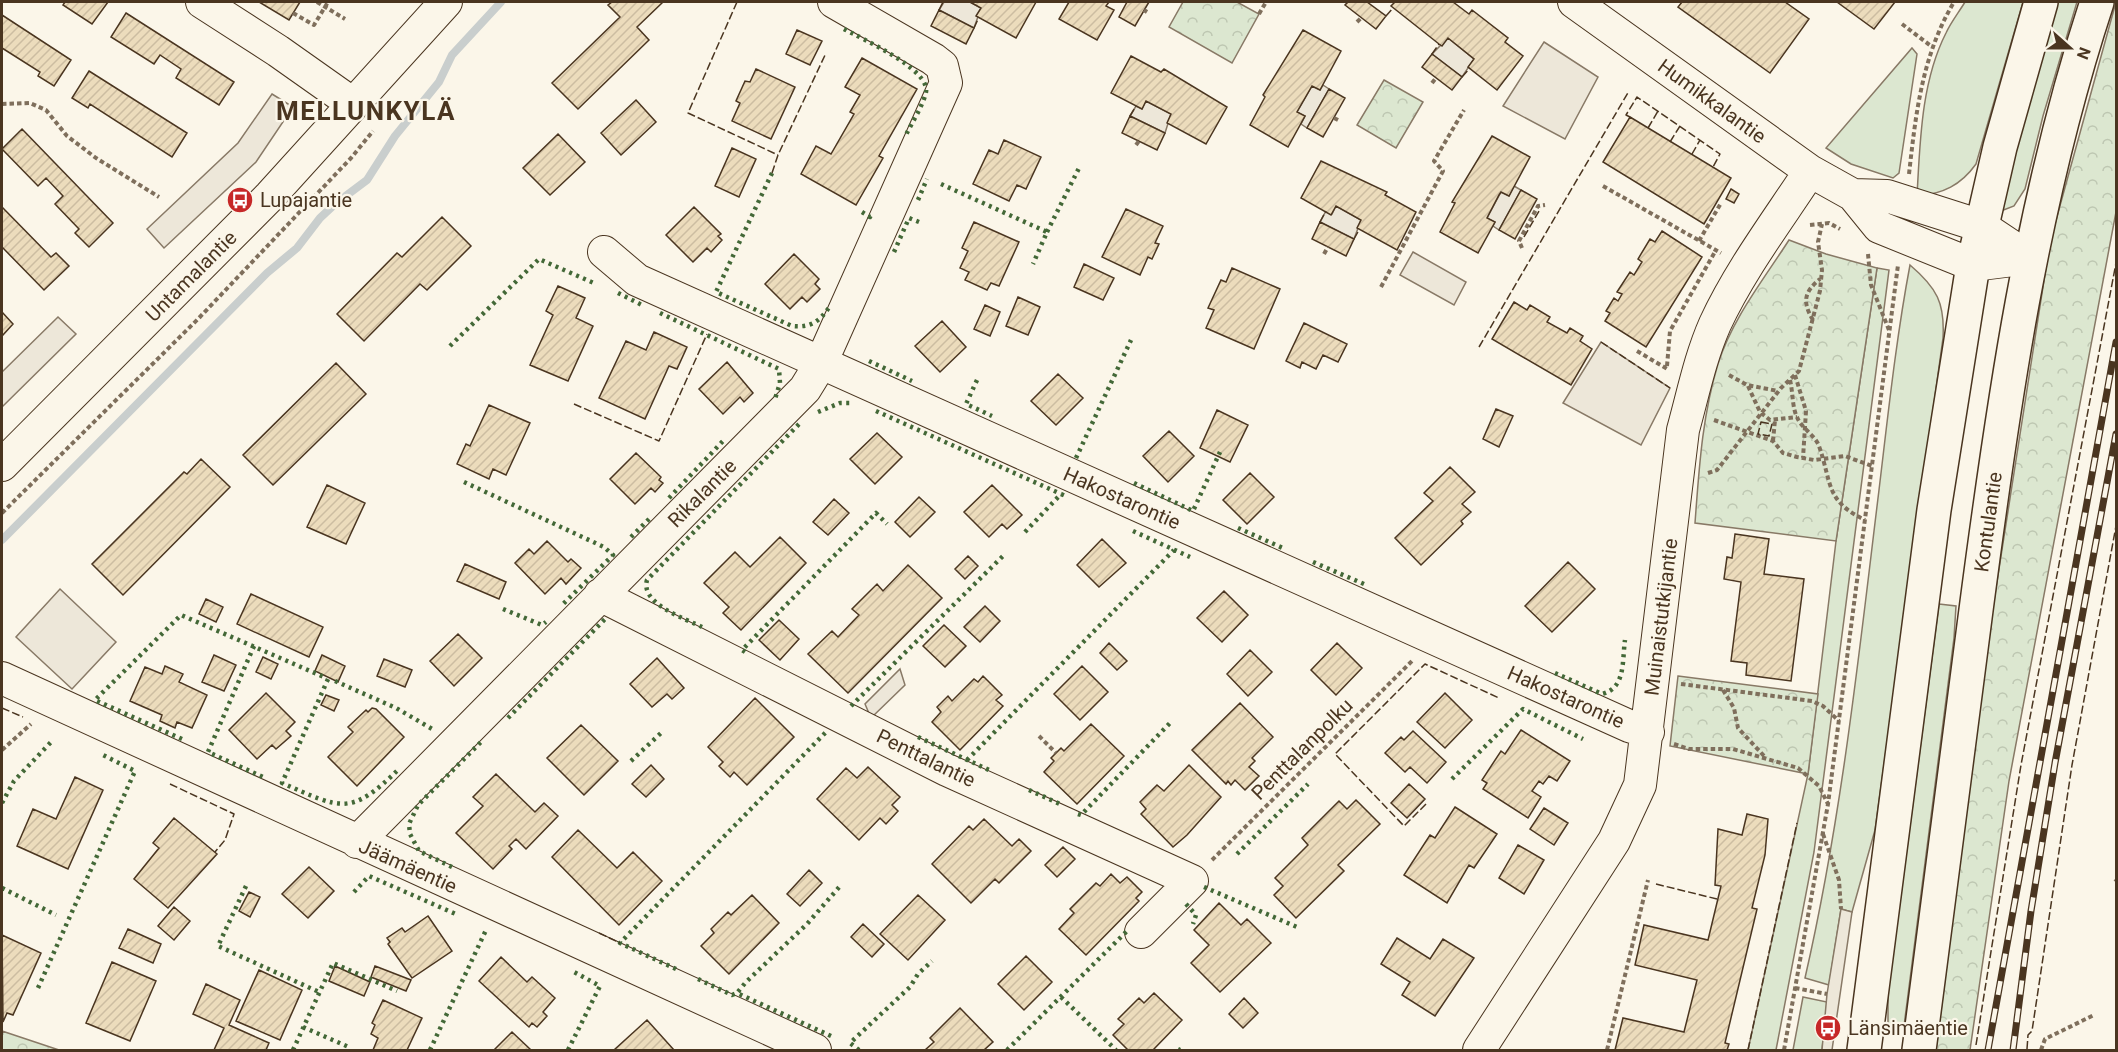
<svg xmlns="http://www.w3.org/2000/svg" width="2118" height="1052" font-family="Roboto,sans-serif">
	<defs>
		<pattern id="forest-crowns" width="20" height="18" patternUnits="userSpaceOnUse" patternTransform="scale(1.5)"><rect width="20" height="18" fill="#dce7d0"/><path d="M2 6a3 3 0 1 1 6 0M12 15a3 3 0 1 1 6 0" fill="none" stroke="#bec7b2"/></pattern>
		<pattern id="building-hatch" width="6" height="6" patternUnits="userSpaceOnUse" patternTransform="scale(1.5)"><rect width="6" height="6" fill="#ecdcbc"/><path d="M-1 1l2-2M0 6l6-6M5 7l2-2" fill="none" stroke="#ccbda1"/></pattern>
	</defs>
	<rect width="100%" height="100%" fill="#fbf6e9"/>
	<path fill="#dce7d0" stroke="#887966" stroke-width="1.5" d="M1965,2H2023L1976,164C1961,185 1943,194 1917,196C1920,143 1921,82 1946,33C1951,22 1959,12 1965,2Z
		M2057,2H2077L2043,116L2025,189L2014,206L2001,211L2020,124Z
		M1912,48L1917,54L1899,173L1893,178L1851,164L1826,148Z
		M1910,265C1937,288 1945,303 1943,338L1875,830L1852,912L1841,909L1829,985L1805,978C1842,817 1859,653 1879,490C1888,415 1896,339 1910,265Z
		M1877,268L1889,270L1814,852L1776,1050H1748L1808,774L1836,541Z
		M1939,604L1956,606L1954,638L1904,1026L1888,1025V993Z
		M1803,997L1827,1002L1822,1050H1793Z"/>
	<path fill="url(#forest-crowns)" stroke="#887966" stroke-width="1.5" d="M1183,2H1237L1259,14L1232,63L1169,27Z
		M2116,2V212L2009,781L1970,1050H1936L1989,633L2050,242Z
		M1384,80L1423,102L1396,148L1357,125Z
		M1789,240L1826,254L1877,268L1836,541L1695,523C1699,470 1702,416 1718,364C1732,319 1764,279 1789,240Z
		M1678,676L1818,694L1808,774L1670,746Z
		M2,1031L59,1050H2Z"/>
	<path fill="#ede7d9" stroke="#887966" stroke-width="1.5" d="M944,2H970L981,8L974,28L939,10Z
		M1448,38L1474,59L1462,77L1432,54Z
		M1544,42L1598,77L1565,139L1503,106Z
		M1323,85L1329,89L1307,128L1301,124L1305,116L1297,112L1312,86L1320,90Z
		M272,94L293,107L256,162L164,248L147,229L238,143Z
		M1146,101L1171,114L1165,133L1130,116L1136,106L1142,109Z
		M1514,186L1521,190L1499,230L1493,226L1495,222L1487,218L1501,192L1509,196Z
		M1336,206L1361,220L1354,239L1320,222L1326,211L1332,214Z
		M1413,252L1466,282L1454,305L1400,275Z
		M58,317L76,334L2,407V372Z
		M1601,342L1670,388L1641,445L1563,403Z
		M60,589L116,642L72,689L16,637Z
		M900,669L905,685L871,718L865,704Z
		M1841,909L1852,912L1832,1050H1822L1827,994Z"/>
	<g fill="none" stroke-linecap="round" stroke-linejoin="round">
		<path stroke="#c9cecd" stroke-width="8" d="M2,540L267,273L297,248L320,218L335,204L367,180L395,136L439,82L452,55L501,2"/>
	</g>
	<path fill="url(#building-hatch)" stroke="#4a3520" stroke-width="1.5" d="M65,2H108L92,24L63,5Z
		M259,2H300L289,20Z
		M612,2H663L637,27L649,40L578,109L552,83L620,17L608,5Z
		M970,2H1036L1016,38L976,16L981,8Z
		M1069,2H1109L1106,6L1114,10L1097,40L1059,19Z
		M1127,2H1149L1135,26L1119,17Z
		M1348,2H1367L1386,16L1376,29L1345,5Z
		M1395,2H1453L1469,14L1472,10L1508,38L1505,42L1523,56L1497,90L1468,67L1474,59L1448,38L1442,46L1439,44L1391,6Z
		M1682,2H1785L1809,19L1770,73L1678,7Z
		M1837,2H1895L1874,29Z
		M939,10L974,28L966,44L931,26Z
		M126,13L234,82L219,105L176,78L181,69L160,55L154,64L111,37Z
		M2,15L71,60L54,86L38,76L40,72L2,48Z
		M797,30L822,41L810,65L786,54Z
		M1303,30L1341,51L1320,90L1312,86L1297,112L1305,116L1288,147L1250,125L1265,97L1263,95Z
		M1432,54L1462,77L1452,90L1422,67Z
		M1131,56L1161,72L1164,69L1227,107L1206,144L1167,123L1171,114L1146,101L1142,109L1111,93Z
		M862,58L917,89L879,156L883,158L856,205L801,174L816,146L831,154L854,114L850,112L860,95L845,87Z
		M756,69L795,87L771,139L732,121L740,103L736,101L745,81L750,82Z
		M89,71L187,133L172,157L90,104L88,108L72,98Z
		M1329,89L1345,98L1323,137L1307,128Z
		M636,100L656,122L621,155L601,133Z
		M1130,116L1165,133L1157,150L1122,133Z
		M1630,117L1731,178L1704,224L1603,162Z
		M22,129L113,223L89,247L75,233L79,229L55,204L63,196L46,178L38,186L2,149Z
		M558,134L585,162L550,195L523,168Z
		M1492,136L1530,157L1509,196L1501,192L1499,195L1487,218L1495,222L1478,253L1440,232L1455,203L1452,202Z
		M1004,140L1041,157L1026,189L1017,185L1009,201L973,184L989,150L998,154Z
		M732,148L756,159L739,197L715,186Z
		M1321,161L1387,192L1385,195L1416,212L1397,250L1357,228L1361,220L1336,206L1331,215L1301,198Z
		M1731,189L1739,194L1734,203L1726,199Z
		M1521,190L1537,199L1515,239L1499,230Z
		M2,207L51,257L56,253L69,266L44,290L2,247Z
		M694,207L721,234L718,236L722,240L711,252L707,248L693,262L666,235Z
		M1126,209L1163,226L1155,243L1159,244L1152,259L1148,257L1140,275L1102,257Z
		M442,217L471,246L427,290L420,284L364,341L337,314L397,253L402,257Z
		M974,222L1019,242L999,286L991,283L987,290L965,280L969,272L960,268L968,251L962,248Z
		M1320,222L1354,239L1346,256L1312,239Z
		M1662,231L1702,257L1646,347L1605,321L1610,313L1606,311L1614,298L1618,301L1622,294L1617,292L1630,272L1634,275L1642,262L1638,259L1650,239L1655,242Z
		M794,254L819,279L815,284L820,289L807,302L802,297L790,309L765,284Z
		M1084,264L1114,278L1103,300L1074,287Z
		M1232,268L1280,289L1254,349L1206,328L1214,310L1208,308L1221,280L1226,282Z
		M558,286L585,298L576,318L593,326L568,381L530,365L553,315L546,311Z
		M1018,297L1040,307L1028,335L1006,326Z
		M1514,302L1527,310L1530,305L1550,317L1547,322L1567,333L1570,328L1583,336L1580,341L1592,349L1571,385L1492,339Z
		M985,305L1000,312L990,336L974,329Z
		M2,312L13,324L2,336Z
		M942,321L966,347L940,372L915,346Z
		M1304,323L1347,344L1338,362L1323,355L1316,369L1302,362L1300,368L1286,361Z
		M654,332L687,347L677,369L669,366L645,419L599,398L626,341L646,350Z
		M727,362L753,393L744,402L740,397L723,414L699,389Z
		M336,363L366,394L273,485L243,455Z
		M1058,374L1083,398L1056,425L1031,401Z
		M489,405L530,423L506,475L493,469L489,479L457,464L466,444L470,446Z
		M1496,409L1513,416L1499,447L1483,439Z
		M1217,410L1248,425L1230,462L1200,448Z
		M1169,431L1194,456L1168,482L1143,456Z
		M877,433L902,457L875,484L850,459Z
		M636,453L661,477L659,480L663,483L655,492L651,488L635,504L610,479Z
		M201,459L230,487L123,595L92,564L184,472L187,474Z
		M1450,467L1475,492L1462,504L1471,512L1461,521L1463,524L1421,565L1395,538L1433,501L1424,493Z
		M1250,473L1274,497L1247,524L1223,500Z
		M327,485L365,503L346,544L307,527Z
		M992,485L1022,515L1007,529L1002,524L989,537L964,512Z
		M919,497L935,512L910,537L895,522Z
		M834,499L849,513L828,535L813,522Z
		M1735,534L1769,539L1764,574L1804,579L1791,681L1746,675L1747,663L1731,661L1741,582L1724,579L1727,557L1732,558Z
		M780,537L806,563L741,630L723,613L729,607L704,583L735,552L750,567Z
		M1102,539L1126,563L1099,587L1077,565Z
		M547,541L568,562L571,559L581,568L566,584L561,578L545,594L515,563L529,549L534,554Z
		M968,556L978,566L965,579L955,569Z
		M1568,562L1595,589L1552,632L1525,606Z
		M465,564L506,582L499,599L457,581Z
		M908,565L942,598L848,693L808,654L832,631L838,637L859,615L852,609L877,584L883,591Z
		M1224,591L1248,615L1222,642L1197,618Z
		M251,594L323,627L309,657L237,624Z
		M206,599L223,607L216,622L199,614Z
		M985,606L1000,621L980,642L964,627Z
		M779,620L799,639L780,660L759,640Z
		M944,625L966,646L945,667L923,646Z
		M458,634L482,658L454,686L430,661Z
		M1109,643L1127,661L1117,670L1100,653Z
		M1337,643L1362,668L1336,695L1311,670Z
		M1250,650L1272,672L1248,696L1227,674Z
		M214,655L236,665L224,691L202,682Z
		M322,655L345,666L338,682L315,671Z
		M263,657L278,664L271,679L256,672Z
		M657,658L684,688L672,699L667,694L652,707L630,684Z
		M384,659L412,670L405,687L377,676Z
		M165,666L183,674L179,682L207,695L192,728L177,722L175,728L160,721L162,715L130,701L145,667L162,674Z
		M1082,666L1108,692L1080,720L1054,694Z
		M983,676L1002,695L996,700L1003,706L960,750L932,722L941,712L937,707L948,696L952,701L974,679L978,682Z
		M266,693L295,722L286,731L291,736L276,749L272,745L257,759L229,730Z
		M1445,693L1472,720L1445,748L1417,722Z
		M326,695L339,700L334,711L321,705Z
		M755,698L794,737L747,785L734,772L730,777L719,766L723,762L708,747Z
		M1240,703L1273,737L1252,758L1255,761L1249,767L1259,776L1245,790L1235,780L1231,785L1228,781L1226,784L1192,750Z
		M372,708L376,709L404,737L357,786L328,757L353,732L348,727L366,710L368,712Z
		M1091,724L1124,756L1077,804L1044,772L1054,761L1051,758L1061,748L1064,751Z
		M581,725L618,761L584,795L547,758Z
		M1521,730L1570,761L1557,781L1549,776L1543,784L1539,781L1532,791L1541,797L1528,818L1483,789L1487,783L1482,780L1501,751L1505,754Z
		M1413,731L1446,762L1427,783L1410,767L1405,772L1385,753L1401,737L1404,740Z
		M651,765L664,779L646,797L632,784Z
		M1189,765L1221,797L1187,835L1173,847L1141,814L1146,809L1140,802L1157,785L1164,791Z
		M868,767L900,797L892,805L898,811L886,824L880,818L859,840L817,799L846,768L857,778Z
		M496,774L535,812L544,803L558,816L526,849L516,839L509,846L512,849L493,869L456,833L483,806L473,797Z
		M75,777L103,790L68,869L17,846L33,809L56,819Z
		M1409,784L1425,799L1407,818L1391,803Z
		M1356,800L1380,824L1338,865L1344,871L1296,918L1274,895L1283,886L1275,878L1308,845L1302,838L1339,801L1347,809Z
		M1455,807L1497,834L1474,868L1469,865L1447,903L1404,875L1430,835L1435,838Z
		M1544,808L1568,823L1554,845L1530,829Z
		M1747,814L1768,819L1765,855L1752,908L1757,909L1725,1043L1729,1044L1727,1050H1615L1623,1018L1684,1032L1697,980L1635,965L1644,925L1708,940L1721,886L1715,885L1718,829L1742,835Z
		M174,818L217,854L168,908L134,879L159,848L153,843Z
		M984,819L1012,846L1019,839L1031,851L999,883L995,879L971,903L932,864L969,826L973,830Z
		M578,830L617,868L633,852L662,881L619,925L552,857Z
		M1518,845L1544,860L1524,894L1499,878Z
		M1063,847L1075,859L1057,877L1045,865Z
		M309,867L334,891L308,918L282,894Z
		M809,870L822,883L800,906L787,894Z
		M1111,874L1120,883L1127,877L1142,892L1136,898L1139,901L1086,955L1059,929L1074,913L1070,909L1096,883L1100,886Z
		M249,892L260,897L250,917L239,911Z
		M752,895L779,923L729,974L701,946L714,933L711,929L728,912L731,915Z
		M918,895L945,920L908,960L880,934Z
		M1219,903L1241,925L1247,919L1271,943L1220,992L1191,963L1209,945L1194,930Z
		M174,907L190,921L174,940L158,926Z
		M428,916L452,951L412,978L388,944L390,942L387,938L402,928L405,932Z
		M863,924L884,944L872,957L851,937Z
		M128,929L161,944L153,963L119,948Z
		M2,935L41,953L13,1015L7,1013L3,1022Z
		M1397,938L1430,959L1443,939L1474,958L1435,1016L1402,995L1410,982L1381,964Z
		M1026,956L1052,982L1024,1010L998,984Z
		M501,957L527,982L532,977L555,998L543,1012L547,1016L537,1027L532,1023L529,1027L479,981Z
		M112,962L156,981L130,1041L86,1023Z
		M335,966L370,982L364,996L329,981Z
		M375,966L411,980L406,991L371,977Z
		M259,970L302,990L280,1040L236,1021Z
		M206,984L240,1000L229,1025L269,1043L266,1050H214L224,1028L193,1014Z
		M1154,993L1182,1020L1153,1050H1128L1113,1035L1124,1024L1118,1019L1139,998L1144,1003Z
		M1244,998L1258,1013L1243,1028L1229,1014Z
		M383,1000L422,1018L407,1050H373L378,1038L371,1034L375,1025L372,1023Z
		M960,1008L993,1042L984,1050H925L934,1042L930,1038Z
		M647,1020L674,1050H614Z
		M512,1032L531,1050H494Z"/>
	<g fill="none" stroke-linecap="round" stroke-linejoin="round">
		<defs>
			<path id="minor" d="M202,2L278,51L353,104
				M1574,2L1810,171L1853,195L1879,227L1973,265L2029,258
				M1853,195L1887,196L1981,226L2029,258
				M604,252L637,280L1629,726L1648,732
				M2,465L270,196L446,2
				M600,595L947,770L1192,881L1141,932
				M2,678L815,1050
				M357,842L805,389L821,363L946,83L942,66L933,59L834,2
				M1479,1050L1614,841L1640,785L1683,430C1693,394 1700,358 1715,324C1740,270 1778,220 1810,171"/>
			<path id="major" d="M1864,1050L1934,510L1973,265L2000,147L2041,2
				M1919,1050C1938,904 1957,757 1976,610C2003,404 2032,199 2097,2"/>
		</defs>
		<use href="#minor" stroke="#4a3520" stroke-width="34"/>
		<use href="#major" stroke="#4a3520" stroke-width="36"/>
		<path stroke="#7f6f5c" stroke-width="4" stroke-dasharray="4.5 3" stroke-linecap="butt" d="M317,2L345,19
			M1144,10L1147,12
			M293,13L314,25L328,2
			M1259,14L1266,2
			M1357,22L1361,18
			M1902,24L1931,46
			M1432,83L1436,78
			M2,104L30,103L46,110L67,136L96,158L159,197
			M1334,118L1338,120
			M1136,145L1139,141
			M1909,174C1916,112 1922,56 1954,2
			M1603,186L1721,253
			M1810,225L1829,223L1840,229
			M1699,241L1721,203
			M1522,248L1519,241L1538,206L1545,205
			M1324,254L1328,247
			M1868,254L1871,285L1889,330
			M1381,287L1443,171L1434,161L1464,110
			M1813,320C1802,302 1804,292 1820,279
			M1637,351L1669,370
			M1667,366L1670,331L1716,250
			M1729,375L1747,385L1778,391
			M1795,375L1806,411L1803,458
			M1790,380C1793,392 1792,407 1797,417C1801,428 1815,435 1819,446C1832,483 1825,501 1865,520
			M1748,386L1760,412L1770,420L1797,417
			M1714,420L1773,441L1783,453L1797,457L1814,460L1845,456L1872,466
			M1773,441L1775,420
			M1708,473L1717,470L1781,388L1799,371L1820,291L1822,270L1818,242L1822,224
			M2,513L198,319L351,158L373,131
			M1681,684L1812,701L1823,706L1839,721
			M1723,690L1734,708L1738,728L1766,758
			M1039,736L1056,753
			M1674,744L1689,749H1733L1798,768L1819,786L1828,804
			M2,750L31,724
			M1823,834L1839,880L1841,909
			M1212,860L1413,660
			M2115,879L2116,880
			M1795,988L1827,994
			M1607,1050L1648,880
			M1784,1050L1828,804L1898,265
			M2041,1050L2045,1039L2094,1015"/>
		<use href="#minor" stroke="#fbf6e9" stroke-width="32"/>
		<use href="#major" stroke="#fbf6e9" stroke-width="33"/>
		<defs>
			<path id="rail" d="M1988,1050L2116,342
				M2013,1050L2031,911L2055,763L2116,434"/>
		</defs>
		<use href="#rail" stroke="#4a3520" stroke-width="7"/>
		<use href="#rail" stroke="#fbf6e9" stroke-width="4.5" stroke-dasharray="14" stroke-linecap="butt"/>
		<path stroke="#436837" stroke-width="4.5" stroke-dasharray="3 4.5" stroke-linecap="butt" d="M844,29C862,39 930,69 926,92C923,106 912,122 906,135
			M772,173L716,292L792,326C811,328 820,321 830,306
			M941,184L1047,232L1033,264
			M918,200L927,179
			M862,212L870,217L872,213
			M1047,232L1080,166
			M894,252L909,218L919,222
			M618,293L642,305
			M660,313L779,369L780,383L775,399
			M450,346L539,259L596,284
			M869,361L912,381
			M977,380L966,404L992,416
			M876,411L1061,494
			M818,412L840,403H850
			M1076,458L1131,340
			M464,482L604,547L613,555L561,606
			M1134,483L1193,511L1220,452
			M669,498L723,441
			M1238,528L1285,549
			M1133,531L1190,557
			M1025,532L1061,494L1068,497
			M631,537L651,517
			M1313,562L1364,584
			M503,609L542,625L546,622
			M702,627C686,619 640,604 647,580L802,421
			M254,646L208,752L263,777
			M745,652L742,650L876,513L887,524
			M1555,673L1602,694C1626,688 1622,661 1625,640
			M328,679L282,783C342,809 350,817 400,768
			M335,681L396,708L434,730
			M851,706L1004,555
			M508,718L607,617
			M918,737L989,770
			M182,739L95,700L181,615L324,677
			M967,760L1174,550
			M631,761L661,733
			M1452,779L1523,709L1583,739
			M1029,790L1060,804
			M2,803L14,781L53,740
			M1078,814L1081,815L1170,723
			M1237,854L1308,784
			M452,867L419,851L410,834L409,824L418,805L482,741
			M246,886L218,946L319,992
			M1204,887L1297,927
			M2,888L56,915
			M354,892L369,876L458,915
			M1186,904L1196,915L1193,924
			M676,969L620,943L826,732
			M698,979L732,995L737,993
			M38,988L135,771L103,755
			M1061,997L1116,1050
			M303,1027L351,1048
			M831,1036L737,993L746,982L807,924L841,885
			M293,1050L333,963L397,991
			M430,1050L486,930
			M568,1050L600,986L574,972
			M859,1050L850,1043L910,987L918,974L932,961
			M1007,1050L1128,930
			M1179,1050L1181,1049"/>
		<path stroke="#4a3520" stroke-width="1.5" stroke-dasharray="8 3" stroke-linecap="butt" d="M737,2L688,113L778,155
			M939,10L943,2
			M1386,16L1393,8
			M974,28L979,17
			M1432,54L1439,44
			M1462,77L1470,68
			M1130,116L1136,106
			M1630,117L1626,115L1637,97L1720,154L1713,167
			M1648,128L1658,111
			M1670,142L1680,126
			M1692,154L1700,140
			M772,173L778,155L826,53
			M1320,222L1326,211
			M1524,237L1539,211
			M1354,239L1359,230
			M1601,342L1670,388
			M1479,347L1629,91
			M574,404L659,441L707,334
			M1761,422L1772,424L1769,436L1758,434Z
			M2,708L23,717
			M170,784L234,814L225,840L215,852
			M1426,804L1404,826L1335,754L1425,664L1499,698
			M1656,884L1717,899
			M599,933L620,943
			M1976,1045L2021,765L2116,263
			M2027,1049L2028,1035L2032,1031L2072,765L2116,526
			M1748,1050L1797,823"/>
	</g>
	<defs>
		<symbol id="bus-disc" viewBox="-11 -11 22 22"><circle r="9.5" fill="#c62828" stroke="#fbf6e9"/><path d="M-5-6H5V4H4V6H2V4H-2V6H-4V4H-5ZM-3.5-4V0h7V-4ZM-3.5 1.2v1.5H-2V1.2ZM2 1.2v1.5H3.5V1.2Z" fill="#fff"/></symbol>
	</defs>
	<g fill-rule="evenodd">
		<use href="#bus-disc" x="225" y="185" width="30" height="30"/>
		<use href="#bus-disc" x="1813" y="1013" width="30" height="30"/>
	</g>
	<g text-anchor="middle" stroke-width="4.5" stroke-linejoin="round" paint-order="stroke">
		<g font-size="20" fill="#4a3520" stroke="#fbf6e9">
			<text transform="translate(1712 101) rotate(36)" y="7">Humikkalantie</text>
			<text transform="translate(191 276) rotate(-45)" y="7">Untamalantie</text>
			<text transform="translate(702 493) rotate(-45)" y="7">Rikalantie</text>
			<text transform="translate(1122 498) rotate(24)" y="7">Hakostarontie</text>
			<text transform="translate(1988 522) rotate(-82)" y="7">Kontulantie</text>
			<text transform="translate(1661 617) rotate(-83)" y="7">Muinaistutkijantie</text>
			<text transform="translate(1566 697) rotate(24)" y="7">Hakostarontie</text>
			<text transform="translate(1302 749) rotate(-45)" y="7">Penttalanpolku</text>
			<text transform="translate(926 758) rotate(26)" y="7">Penttalantie</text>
			<text transform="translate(408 866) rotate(24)" y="7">Jäämäentie</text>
		</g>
		<g font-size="20" fill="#4a3520" stroke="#fbf6e9" text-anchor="start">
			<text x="260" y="207">Lupajantie</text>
			<text x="1848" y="1035">Länsimäentie</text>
		</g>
		<g font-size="26" font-weight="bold" letter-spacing="1.5" fill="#4a3520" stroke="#fbf6e9">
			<text x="366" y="120">MELLUNKYLÄ</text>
		</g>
	</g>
	<rect width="2118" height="1052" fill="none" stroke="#4a3520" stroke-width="6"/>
	<g transform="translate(2070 48) rotate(111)" stroke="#fbf6e9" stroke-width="4.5" paint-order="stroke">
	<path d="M0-4.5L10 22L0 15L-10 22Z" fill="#4a3520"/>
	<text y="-9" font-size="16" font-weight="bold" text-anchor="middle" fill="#4a3520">N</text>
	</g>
</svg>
